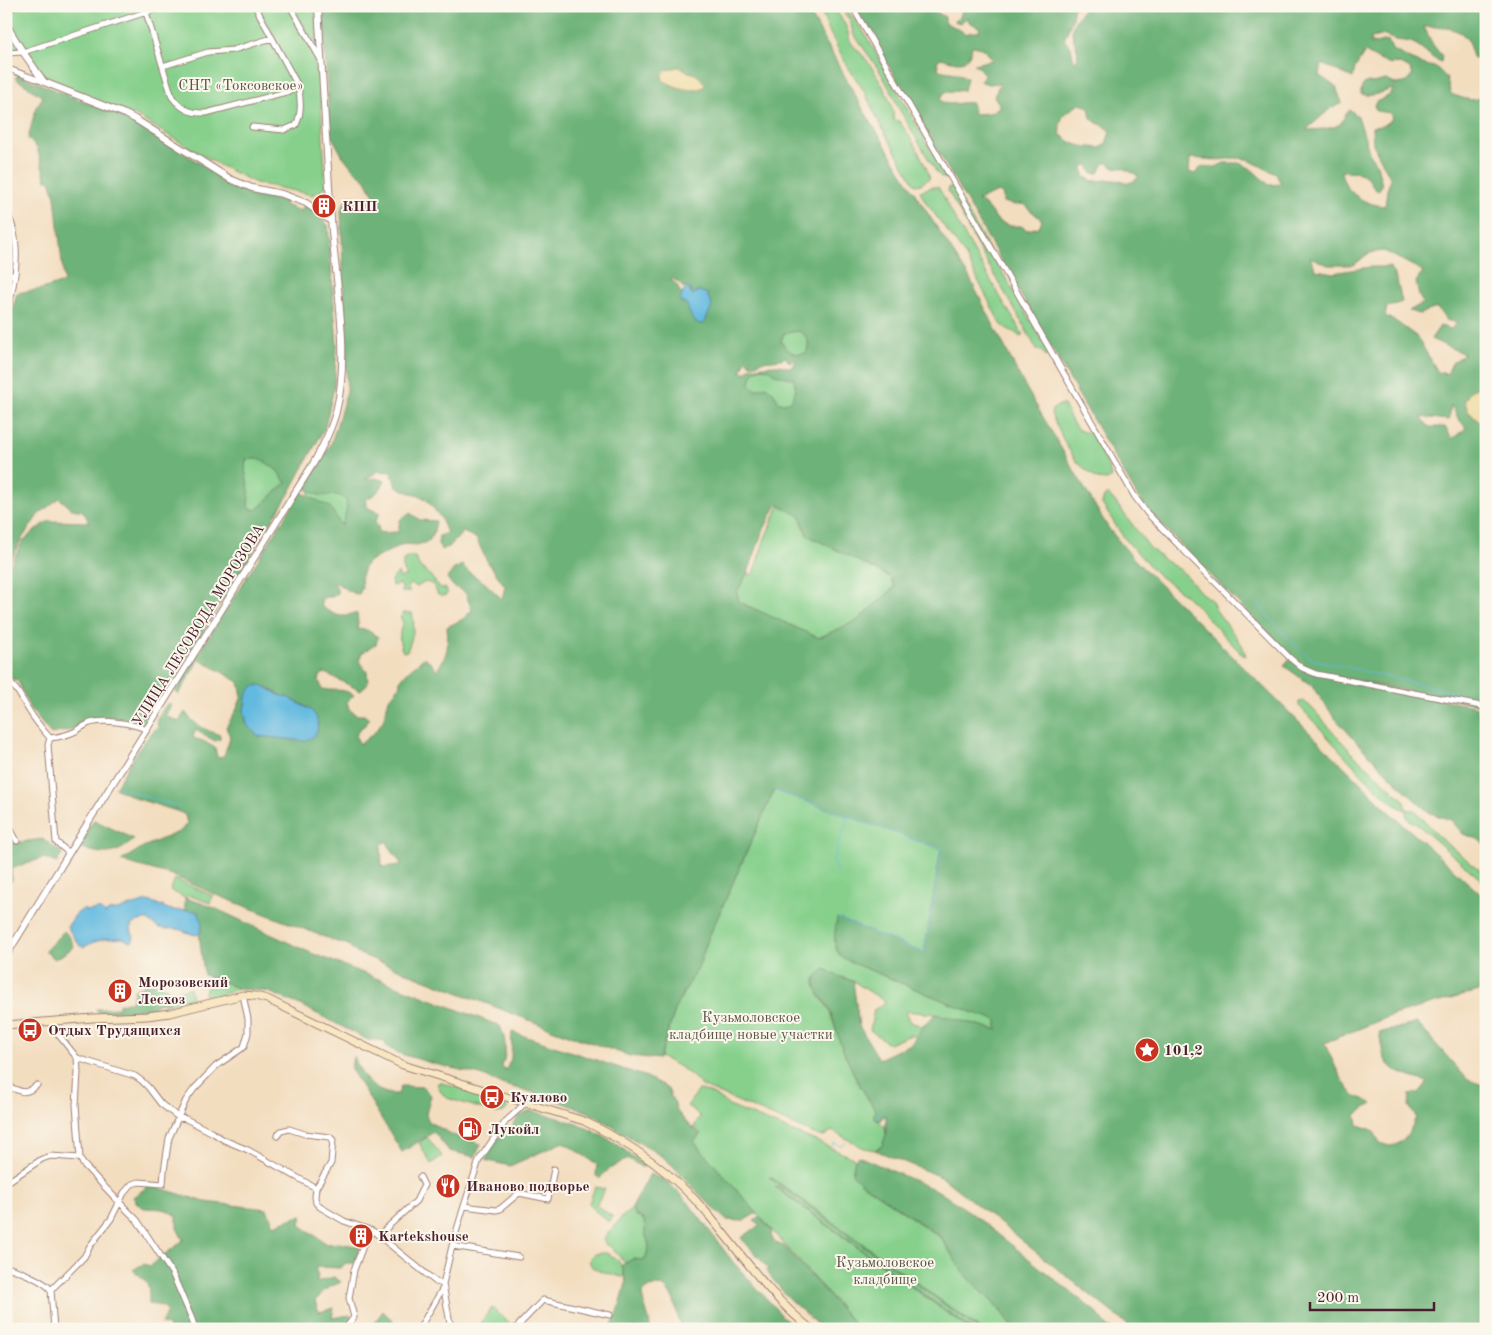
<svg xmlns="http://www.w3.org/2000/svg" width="1492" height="1335" font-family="'Old Standard TT',serif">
	<rect width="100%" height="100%" fill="#fbf7ec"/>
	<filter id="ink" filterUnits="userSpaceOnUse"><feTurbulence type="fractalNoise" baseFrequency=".02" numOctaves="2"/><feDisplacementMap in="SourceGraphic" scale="10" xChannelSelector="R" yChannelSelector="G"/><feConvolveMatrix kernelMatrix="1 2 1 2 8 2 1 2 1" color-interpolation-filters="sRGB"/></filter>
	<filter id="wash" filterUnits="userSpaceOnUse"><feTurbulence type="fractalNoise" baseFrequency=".0096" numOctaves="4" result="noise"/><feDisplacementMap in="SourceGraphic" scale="20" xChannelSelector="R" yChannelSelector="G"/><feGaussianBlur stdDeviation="1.12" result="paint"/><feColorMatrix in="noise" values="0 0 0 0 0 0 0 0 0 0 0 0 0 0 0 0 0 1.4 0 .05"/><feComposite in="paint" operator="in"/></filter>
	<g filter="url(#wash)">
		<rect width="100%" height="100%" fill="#f3ddbf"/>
		<path fill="#87d08c" stroke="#68785c" d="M6,6H315L326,187L313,195L256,183L221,166L136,116L52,84L46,79L26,46L12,50H6Z
			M820,6H833C838,14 844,21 847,29C849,34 848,39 852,44C856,49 861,53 865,58C874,69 897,107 893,120L899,121C912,139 923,157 930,178L921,184L915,185L882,128L864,91L846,64L828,29Z
			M844,10H847L864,32L947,179L941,177L935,170L898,107L892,93L879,70L853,33L850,20L843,12Z
			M932,187H938C947,201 953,217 962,231C981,263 999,296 1019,328L1023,335L1020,337C1014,330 1006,330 1000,323L965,255L925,201L920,191Z
			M949,187H953L959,197L1050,355L1046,356L1041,351L1037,350C1019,316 999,283 979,249C968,230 960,210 948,191Z
			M799,331C808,337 811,343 806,353C794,356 787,351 781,341L784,333Z
			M761,368C774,368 780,376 793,378C797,387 796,393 791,402L785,403L779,402C774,394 767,387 756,390L752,387L750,384C751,375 753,371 761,368Z
			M1059,405H1064C1070,416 1074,435 1090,432L1109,468L1111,477L1107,480L1097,479L1077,462L1066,445L1051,414L1052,410Z
			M246,459H261L277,470L286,483L256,510L248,508L249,491L245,470Z
			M335,490L348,497L346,523L335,525L308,495L310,491Z
			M1107,494L1113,499L1150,548L1164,560L1179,569L1188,577L1200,592L1212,601L1215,609L1242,645L1246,656L1242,654L1210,621L1199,608L1184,594L1157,574L1124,538L1102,504L1104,497Z
			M779,505L800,516L807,535L890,577L895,587L858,620L818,638L739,602L737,592L749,570V575L753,574L765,538Z
			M409,557H415L420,567L429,574L440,588H444L448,593L446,595L442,596L438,595C433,583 428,578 417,587L412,584L408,586L409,592H401L402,588L400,584L392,586L391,580L398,573L400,578L406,575L403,568V560Z
			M404,613H412C416,625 412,640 407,651L403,652C398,641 399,633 403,622L400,617Z
			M1303,701L1310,706L1353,754L1405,801V806L1407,809L1415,810L1441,839L1486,875V884L1419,826L1407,818L1406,810C1386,807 1318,724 1299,706V702Z
			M774,790L942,849L924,953L837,918L853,963L971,1012L997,1020V1030L936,1014L905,1011L910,1022L949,1035L908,1036L889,1044L870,1030L874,1010L886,1002L853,981L835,975L825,969L818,994L829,1009L842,1048L857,1081L875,1110L874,1118L885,1126L886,1135L882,1146L875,1150L864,1148L832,1131L824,1136H819L702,1086C690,1072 676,1064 660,1057L677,1004L698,968L708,939Z
			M175,879L213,896L210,903L188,895L185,898L170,890Z
			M209,976L218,979L239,989L207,999L204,994L210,981L208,980Z
			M190,988L193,1002L174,1006L171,992Z
			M439,1082L506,1103L507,1109L504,1112L496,1113L447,1098C442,1095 440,1090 437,1084Z
			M699,1090C710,1091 720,1098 729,1106L816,1141L855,1159L852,1174L861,1183L941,1238L962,1271L997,1307L1014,1329H859L694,1142L701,1133L694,1127L700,1116L687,1106Z
			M427,1137L442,1156L431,1164L419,1143Z
			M595,1187L605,1189L596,1205L613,1217L609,1222L594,1210L589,1203Z
			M632,1209L635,1215L644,1220L645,1232L649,1246L645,1260L633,1259L625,1263L610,1246L606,1245L603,1239L623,1216Z
			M606,1253C617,1258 623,1263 624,1276L622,1277L600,1271L601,1272L592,1267L589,1261C592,1253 598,1253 606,1253Z
			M492,1308L513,1326L514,1327L512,1329H479L477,1327Z"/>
		<path fill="#6db278" stroke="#5c6852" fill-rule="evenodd" d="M322,6H806L864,111L914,192L969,277L1022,381L1089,496L1109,529L1133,558L1396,818L1486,899V989L1393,1015L1324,1043C1332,1058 1340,1080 1351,1092C1354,1096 1367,1100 1372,1104L1365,1108L1356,1115L1358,1125L1373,1130L1380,1143C1383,1144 1388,1146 1391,1146C1405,1144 1412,1128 1416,1117L1409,1106L1410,1094L1419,1093L1428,1082C1415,1078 1393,1074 1386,1061C1382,1055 1381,1040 1379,1033L1417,1023L1468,1080L1486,1086V1329H1133L943,1178L875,1150L882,1146L886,1135V1116L882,1117L880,1121L874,1118L875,1110C863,1090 851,1070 842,1048C837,1036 835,1023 830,1011C826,1001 817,995 815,984C814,977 819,972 825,969L835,975L853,981L859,1026L879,1059L911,1044L924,1025L936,1014L997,1030V1020L971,1012L853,963C850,961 846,960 842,957C831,949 835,930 837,918L924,953L941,849L774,790L708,939L698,968L677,1004L659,1059L630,1056L557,1031L357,953L347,944L340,943L214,894L172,875L121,861L143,847L181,831L187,823L185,815L180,812L138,799L115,788C127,769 141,741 158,727L157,718L167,704H170L171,706L167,712L166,716L179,722L185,712C194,725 205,730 220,735V739L215,741L195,730L193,738L203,741L215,748L217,757L224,756L230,737L226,727L237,709L242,696L239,682L199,659L178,695L175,692L196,657L301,492L330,507L342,526L347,508L346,500C334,490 329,498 319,495C314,494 309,490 304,488L331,444L347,391L341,210L348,196L377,201L366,180L354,170L342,155L330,133ZM678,67L684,69L688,72H692L704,87L696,90L672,86L667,70ZM672,278L682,285V287L690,289L692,295L699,291L708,298V315L706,319L684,302V292L681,294L677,285L670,279ZM799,331C808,337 811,343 806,353C794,356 787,351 781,341L784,333ZM786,357L788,361L791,362L794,360H796L793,367C787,368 783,365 777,365C768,365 758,367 749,368L748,372H741L746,359L751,364H756C765,358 776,362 786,357ZM761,368L770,369C774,376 785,377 793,378C797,387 796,393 791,401L785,403L779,402L774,393L766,386L756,390L752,387L750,384C751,375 753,371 761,368ZM378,471L391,472L396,486L408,492L426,499L441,518L447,533L439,536L438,544L442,550L450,546L463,532L476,538L487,561L505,586L502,599L485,583L470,573L462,565L454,569L447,578L453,586L465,592L472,610L463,619L447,627C449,646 448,654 437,670L425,657L408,671L400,681L399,687L389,699L383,721L374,733L360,744L356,737L358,730L365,725L369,719L364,715H356L349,709L347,702L354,695C343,688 334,691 322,689L319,680L321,675L325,673L361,691L368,683L367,672L359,661L362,653L376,644L378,637L367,630L357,629L358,623L357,614C351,613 350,615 345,616C337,617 327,611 321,606V600L325,597H332L337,594V588L333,582C343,585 349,594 359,594L362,587L361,576L366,563L403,544L416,545L428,542L433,535L436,521L420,520L410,513L400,520L398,532L379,533L378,526L375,522L380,513L368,508L365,500C375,495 380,491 385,481L375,478L365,480ZM777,504L800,516L807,535L890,577L895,587L858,620L819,638L739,602L737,592L749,570L762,533ZM268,687C280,698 298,700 311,710L272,737L258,736L247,725L244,710L247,694L251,690ZM386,841L401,864V865L382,867L381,845Z
			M854,6H926L945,17V23L957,28L966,34L971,32H978L980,28L968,21V17L960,23L954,21L960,17L962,10L958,8L950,6H1075L1073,11L1072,20L1064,40C1076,49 1069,53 1076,62C1082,50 1072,42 1072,31C1072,22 1081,14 1085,6H1175L1181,11L1186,10L1187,6H1486V59H1474C1471,53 1470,45 1467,39C1460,27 1436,26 1424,27L1433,45L1442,56L1441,62C1431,59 1425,49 1415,44C1404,38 1398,44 1385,35L1371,38V44L1384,41L1389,42L1392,50L1419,63L1437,68L1446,77L1451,94C1463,98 1476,105 1486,93V384L1470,391L1465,402L1468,412L1486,428V621L1478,702L1484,704L1486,693V704L1478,703V704L1317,673L1307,669L1292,658L1148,511L1137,496ZM972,46C983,47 987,51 992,60L974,64L979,67L984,75L980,81L988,84L1000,83L994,96L999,104V107L990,113L973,114L974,110L972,103C960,101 949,108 940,100L944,93L964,90L967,78C957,71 950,73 939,70L937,61L941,58C958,63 968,67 972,46ZM1365,52C1374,57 1382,62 1391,65L1393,63L1403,65L1410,69L1412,76L1405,83L1395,84L1386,80L1373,83L1368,82C1362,84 1361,88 1361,94C1374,98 1382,91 1394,89L1390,95L1376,102L1374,106L1377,111L1390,113L1392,119L1382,126L1372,127L1373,144L1391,179L1387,190L1385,206C1364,205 1344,192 1341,171C1350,171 1361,171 1368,178C1372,183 1372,188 1378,191L1382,185L1377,165L1370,155L1358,116L1350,110C1344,115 1345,118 1341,123C1336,129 1314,130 1306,130L1331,108L1342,103L1336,87L1320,76L1322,64L1353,78L1355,68ZM1080,104L1089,107L1091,118L1097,123L1105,126L1110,132L1106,144L1100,148C1081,146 1075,147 1060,134C1058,117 1066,112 1080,104ZM1190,158L1219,160L1234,158L1247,159L1276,174L1281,184L1269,185L1250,168L1239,163H1224L1216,167H1201L1195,174L1189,172ZM1104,163H1109L1112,167L1123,168L1139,176C1129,188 1124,180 1112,180C1106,180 1098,181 1092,181L1084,176L1083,168L1084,165L1090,166V171L1092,173H1099ZM998,192L1003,195V202L1015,205L1023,204L1042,220L1039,227L1027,230L1021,226H1011L999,222L986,206L978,200ZM1384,251L1423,271L1416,282L1419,296L1423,303L1409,311L1419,314L1437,308L1446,320L1457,323L1451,329L1440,326L1431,339L1464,354L1452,363L1447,374L1438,372L1417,337L1398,323L1385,316L1387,307L1402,302L1397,281L1390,267H1370L1333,273L1316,270L1310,257L1328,265H1354L1369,253ZM1451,405L1458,418L1466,428L1452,439L1445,427H1429L1421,417L1449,420Z
			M18,75L133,121L230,182L251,191L276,196L285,200L284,205L301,211L304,205L313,210L328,225L337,345L334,387L325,427L290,492L151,715L143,722L112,718L88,719L71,730L51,734L30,709L18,681L10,678L6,665V573L23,541L34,531L49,521L89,522L83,511L72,509L59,498L38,515L23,537L6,568V485L8,482L6,478L8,407L6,402V335L17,293L42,289L64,282L55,196L50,180H46L37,148L28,139L36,107L43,97L15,78ZM246,459H261L277,470L286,483L256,510L248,508L249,491L245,470Z
			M1289,659L1306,671L1477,707L1478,713L1481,717L1486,716V845L1478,839L1463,834L1451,820L1430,813L1415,800L1363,749L1335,718L1311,685L1284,666Z
			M94,820L134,839C115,858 100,855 77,846Z
			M43,839L62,853L57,863L43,858L11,869L12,880L6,887V844Z
			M185,898L210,906L311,953L500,1026C506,1039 507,1053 502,1066L506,1070L511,1059L512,1032L647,1077L662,1085L669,1090L671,1098L675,1103L676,1110L686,1122L700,1134L694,1142L757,1213L743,1221L726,1220L699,1194L672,1165L663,1157L588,1112L535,1093L504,1085L481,1075L431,1063L398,1053L387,1047L384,1041L379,1040H368L300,1005L269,992L255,990L239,989L218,979L204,975L199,933L201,932L202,921L185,911Z
			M64,931L69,936L74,946L73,948L55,959L45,951Z
			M152,980L169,989L171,1005L160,1002L150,1010L142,1012L104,1013L98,1012L96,1009L119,1008V1004L132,1001L134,990Z
			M354,1056C361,1077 374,1095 398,1094L401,1086L423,1087L431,1095L426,1114L429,1122L457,1137L481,1144L475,1157L449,1151L434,1132L402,1152L351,1069L353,1057Z
			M531,1111C551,1116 572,1121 591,1130C610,1139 628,1152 644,1165V1167H641L629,1159H626L608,1170L600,1178L596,1176L597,1164L563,1142L510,1166L485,1160L498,1137L507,1134L519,1116Z
			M858,1156L938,1191L970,1212L1097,1313L1108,1327L1112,1329H1015L1003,1313L962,1271L941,1237L861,1183L852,1174L855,1159Z
			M650,1174L667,1181L687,1201L733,1262L786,1320L798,1329H684C677,1320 677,1311 674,1301C672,1296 668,1291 664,1287C655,1285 647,1286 642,1293C643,1306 650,1316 650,1329H609L617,1316L626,1283L622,1265L633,1259L645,1260L649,1246L645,1232L644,1220L635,1215L632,1208Z
			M769,1177H771L980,1329H978L778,1185Z
			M150,1185L205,1202L267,1209L274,1225L302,1215L300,1225L327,1244L340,1243L360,1247L355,1263H346L340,1268L321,1267L315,1268L318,1276L316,1282L334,1277L341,1282L326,1289L315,1301L319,1312L334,1308L332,1318L350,1315L359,1329H169L168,1326L161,1324L167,1311L163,1306L149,1304C149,1284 150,1283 133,1270L143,1264L150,1266C160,1256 173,1250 183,1240L177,1228V1216C172,1214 167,1209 162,1209C146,1207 142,1212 133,1197Z
			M775,1187H776L972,1329H969Z
			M760,1217L772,1231L771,1235C773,1242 777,1244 784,1246L859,1329H822L788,1298L766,1271L768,1268L741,1238L760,1225L754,1221Z
			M383,1311L401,1329H370Z"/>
		<path fill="#eeda9e" stroke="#9c7c64" d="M678,67L684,69L688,72C696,73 703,79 705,86C693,94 674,87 663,80L662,74L667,70Z
			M1486,384V428L1468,411L1465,401L1470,391Z"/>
		<path fill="#63bae0" stroke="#566c86" d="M688,287L692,295L699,291L708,294V298L710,300L712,306L704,324C693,325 690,314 687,305L681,302L680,300L684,290Z
			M262,685L279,695L287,697L311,710L316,716L318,723L317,731L313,737L305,741L258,736L247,725L244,710L247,694L253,686Z
			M147,901C155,902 159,905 166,908C176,913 188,908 198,912L202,921L201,932L196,935C192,934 188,933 184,931C168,925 164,935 148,920C141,920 136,921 131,926L132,933L134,936L133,941L130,942L123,938L105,939L94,942L84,947L80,946L67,927L76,914L83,909L87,911L99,909L106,914L108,911L117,910Z"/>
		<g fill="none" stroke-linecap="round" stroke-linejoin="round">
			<path stroke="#63bae0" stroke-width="1" d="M1258,605L1300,650L1312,659L1486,700
				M117,787L179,807
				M774,790L942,849L924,953L837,918
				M837,873L833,861L848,817
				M874,1118L882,1112
				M831,1147L834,1143L841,1146L846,1143"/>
		</g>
	</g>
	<g filter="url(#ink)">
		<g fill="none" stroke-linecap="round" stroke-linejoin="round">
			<defs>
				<path id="minor" d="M144,6L172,97C181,109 191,114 206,113L290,91L298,86L255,6
					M290,6L321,60
					M852,6L1135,497L1147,513L1290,658L1302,668L1316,674L1486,707
					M6,10L17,6
					M6,53L23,52L165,6
					M163,66L208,52L233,50L272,38
					M6,68L44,82
					M252,127L284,130L296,125C302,113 301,99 298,86
					M6,209C8,215 11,221 13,228C21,257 13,289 6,318
					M6,275H15
					M6,680C18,688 21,698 28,709C34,719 42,729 50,738L48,745L56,842L69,853
					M50,738C59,737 68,735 76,731C81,728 85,725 90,723C104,719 133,723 147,730
					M6,821L17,841
					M51,1022L54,1029L77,1058L135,1076L142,1081L148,1087L161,1104L178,1117L186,1119L213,1133L224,1140L248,1150L316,1188L315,1197L316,1203L320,1207L344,1221L373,1231L436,1282L443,1284
					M77,1058L78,1072L76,1105L80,1158L83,1164L119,1202L137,1220L172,1273L192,1319L195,1329
					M6,1086C21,1090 23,1097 37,1085
					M277,1136L281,1131L289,1129L305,1134L330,1137L333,1140L331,1163L316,1188
					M6,1183L42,1159L51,1156L80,1158
					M464,1206L496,1210L500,1209L519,1193L548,1199L554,1169
					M379,1235L416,1201L424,1185L420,1177
					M452,1246L519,1257
					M6,1267C18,1270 45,1281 51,1290
					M54,1329L51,1290L84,1257L90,1246L111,1219L124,1193L132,1184L139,1182L163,1184L164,1171L169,1138L186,1100L194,1089L216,1066L244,1047L248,1033V1019L243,995
					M345,1329L354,1317L349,1298L354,1270L363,1246L372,1231
					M419,1329L443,1288
					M451,1329L443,1284L452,1246L464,1206L479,1160L506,1121L517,1111L525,1103
					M515,1329L543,1300L610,1315"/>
				<path id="tertiary" d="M6,24L23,52L44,82L125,114L135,119L230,179L252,188L282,194L306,203L331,221
					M6,956L69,853L313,464C322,448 331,431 336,412C351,352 335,280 331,219C326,148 322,77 318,6"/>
				<path id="secondary" d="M6,1025L93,1018L147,1016L170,1013L243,995L255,996L267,999L403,1065L584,1121C630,1143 673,1173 706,1212C740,1252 769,1296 811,1329"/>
			</defs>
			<use href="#minor" stroke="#9e7e75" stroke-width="7"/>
			<use href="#tertiary" stroke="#9e7e75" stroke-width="8"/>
			<use href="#secondary" stroke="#9e7e75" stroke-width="9"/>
			<use href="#minor" stroke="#fff" stroke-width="5"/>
			<use href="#tertiary" stroke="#fff" stroke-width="6"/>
			<use href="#secondary" stroke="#f9e7c3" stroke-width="7"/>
		</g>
	</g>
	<defs>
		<symbol id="building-disc" viewBox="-11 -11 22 22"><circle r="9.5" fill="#c8321e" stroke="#fbf7ec"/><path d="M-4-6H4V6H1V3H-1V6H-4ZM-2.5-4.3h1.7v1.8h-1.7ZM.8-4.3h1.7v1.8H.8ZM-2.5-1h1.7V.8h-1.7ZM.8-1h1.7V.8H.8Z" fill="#fff"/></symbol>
		<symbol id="bus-disc" viewBox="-11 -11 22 22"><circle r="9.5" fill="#c8321e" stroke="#fbf7ec"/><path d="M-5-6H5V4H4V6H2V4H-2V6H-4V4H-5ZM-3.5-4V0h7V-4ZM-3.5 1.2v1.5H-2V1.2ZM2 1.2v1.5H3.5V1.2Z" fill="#fff"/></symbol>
		<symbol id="sight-disc" viewBox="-11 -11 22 22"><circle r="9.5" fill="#c8321e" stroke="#fbf7ec"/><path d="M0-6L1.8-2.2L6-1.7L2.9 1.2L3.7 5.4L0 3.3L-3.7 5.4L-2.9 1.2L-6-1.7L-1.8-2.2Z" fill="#fff"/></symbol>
		<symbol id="fuel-disc" viewBox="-11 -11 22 22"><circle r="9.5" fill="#c8321e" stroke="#fbf7ec"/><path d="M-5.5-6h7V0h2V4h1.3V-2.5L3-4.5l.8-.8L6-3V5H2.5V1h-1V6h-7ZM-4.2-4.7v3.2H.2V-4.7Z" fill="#fff"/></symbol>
		<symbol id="restaurant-disc" viewBox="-11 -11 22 22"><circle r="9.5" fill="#c8321e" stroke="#fbf7ec"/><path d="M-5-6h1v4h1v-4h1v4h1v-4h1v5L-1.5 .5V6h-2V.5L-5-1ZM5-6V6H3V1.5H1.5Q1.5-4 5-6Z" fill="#fff"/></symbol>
	</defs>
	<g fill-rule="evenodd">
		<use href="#building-disc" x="310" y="192" width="28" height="28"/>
		<use href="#building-disc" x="106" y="977" width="28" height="28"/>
		<use href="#bus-disc" x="16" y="1016" width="28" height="28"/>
		<use href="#sight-disc" x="1133" y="1036" width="28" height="28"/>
		<use href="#bus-disc" x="478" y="1083" width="28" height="28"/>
		<use href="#fuel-disc" x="456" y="1115" width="28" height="28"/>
		<use href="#restaurant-disc" x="434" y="1172" width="28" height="28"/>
		<use href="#building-disc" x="347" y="1222" width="28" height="28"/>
	</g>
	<g text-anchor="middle" stroke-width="4" stroke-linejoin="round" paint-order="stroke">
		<g font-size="15" fill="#5c5448" stroke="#fbf7ec">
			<text x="241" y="90">СНТ «Токсовское»</text>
			<text x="751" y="1022">Кузьмоловское<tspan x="751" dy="17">кладбище новые участки</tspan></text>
			<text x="885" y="1267">Кузьмоловское<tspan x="885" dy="17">кладбище</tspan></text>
		</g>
		<g font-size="15" font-weight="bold" fill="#4a1f2b" stroke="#fbf7ec" text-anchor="start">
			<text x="342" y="211">КПП</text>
			<text x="138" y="987">Морозовский<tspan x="138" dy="17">Лесхоз</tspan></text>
			<text x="48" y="1035">Отдых Трудящихся</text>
			<text x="1164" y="1055">101,2</text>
			<text x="510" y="1102">Куялово</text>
			<text x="488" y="1134">Лукойл</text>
			<text x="466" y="1191">Иваново подворье</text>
			<text x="378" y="1241">Kartekshouse</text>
		</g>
		<g font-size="15" fill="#4a1f2b" stroke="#fbf7ec">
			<text transform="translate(198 625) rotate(-58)" y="5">УЛИЦА ЛЕСОВОДА МОРОЗОВА</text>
		</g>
	</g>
	<rect width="1492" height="1335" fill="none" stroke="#fbf7ec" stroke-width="25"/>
	<path d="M1310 1302v8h124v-8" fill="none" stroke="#4a1f2b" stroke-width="2.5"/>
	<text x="1317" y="1302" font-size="15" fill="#4a1f2b" stroke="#fbf7ec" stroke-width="4" paint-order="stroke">200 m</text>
</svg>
